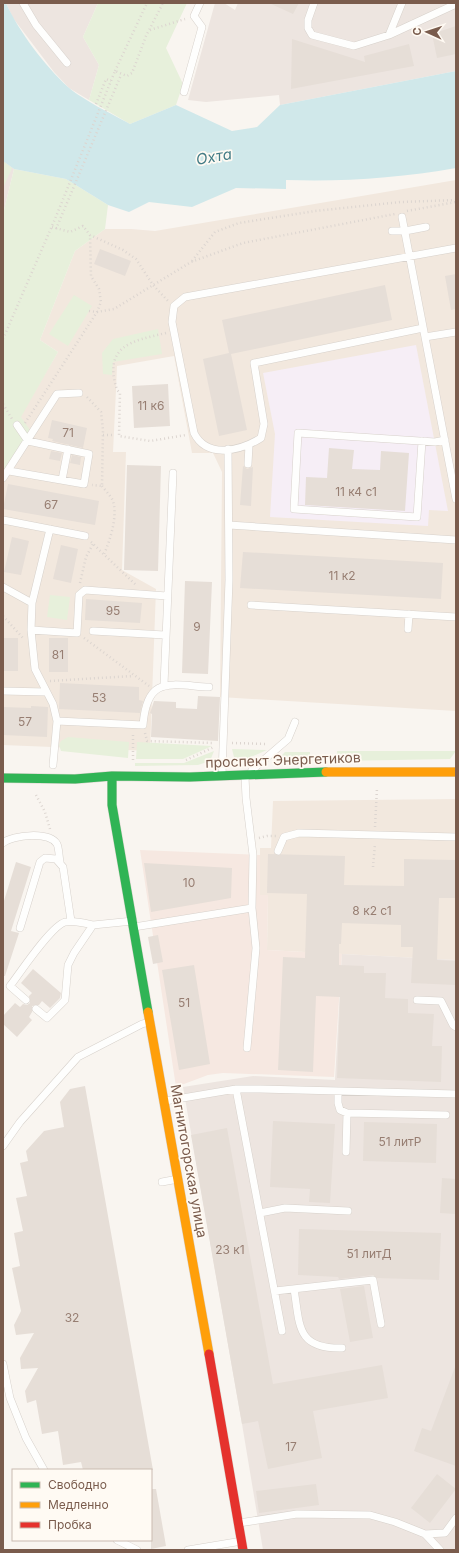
<svg xmlns="http://www.w3.org/2000/svg" width="459" height="1553" font-family="Inter,sans-serif">
	<rect width="100%" height="100%" fill="#f9f5f0"/>
	<path fill="#f2e8de" d="M456,180V711L220,697L222,472L213,453H192L174,356L117,366L116,390L113,452H126L122,570L156,589L150,751L3,745V445L58,352L40,340L75,251L105,229H131L155,231Z
		M456,799V960L267,950L268,895H260V848H271L273,801Z"/>
	<path fill="#f6e8e1" d="M140,850L260,855V895H268L267,950L342,954L334,1077L223,1073L208,1075L176,1087Z"/>
	<path fill="#ede5e0" d="M6,3H98L83,37L99,65L89,100L69,88L54,72L13,18Z
		M215,3H224L235,10L238,3H456V71L280,105L279,95L206,102L188,100Z
		M3,161L14,169L3,214Z
		M342,954L456,960V1550H263L242,1424L183,1087L253,1076L335,1080Z"/>
	<path fill="#f6eef6" d="M416,345L448,511L429,510L428,526L270,517L275,434L263,373Z"/>
	<path fill="#e7f0db" d="M98,3H187L166,48L183,84L176,105L130,124L89,100L99,65L83,37Z
		M3,161L12,168L3,188Z
		M14,169L66,179L108,205L105,229L75,251L40,340L58,352L21,417L30,430L3,472V214Z
		M74,295L92,306L68,346L49,334Z
		M158,329L162,354L113,362L112,375L103,374L102,353L113,339Z
		M50,595L70,597L67,620L47,617Z
		M68,737L129,742L128,758L61,751L59,745L61,741Z
		M137,742L212,746L183,759H136Z
		M232,749L267,750L244,760L234,757Z
		M214,751L210,761L198,765L135,766V763H184Z
		M337,751H456L450,759L337,761Z
		M285,752H310V761L283,762L280,757Z"/>
	<path fill="#d0e8ea" d="M3,3H6C19,32 45,66 68,87C83,100 112,114 130,124L176,105L232,131L257,127L280,105L456,71V168C400,178 343,182 286,180V189L236,188L192,207L149,202L129,212L108,205L66,179L14,169L3,161Z"/>
	<path fill="#e6ded7" d="M269,3H299L293,14Z
		M456,26V54L437,58L432,34Z
		M292,39L365,62L364,56L409,44L414,66L291,89Z
		M100,249L131,261L125,276L94,264Z
		M456,274V309L451,310L445,276Z
		M385,285L392,320L231,354L247,430L219,436L203,359L229,353L222,320Z
		M168,384L170,426L134,428L132,386Z
		M52,420L87,428L83,448L52,441L53,439L48,438Z
		M329,448L354,450L352,469L380,470L381,451L409,453L405,511L305,505L306,477L327,478Z
		M51,451L62,453L60,461L49,459Z
		M72,455L81,457L80,465L70,463Z
		M127,465L161,466L158,571L124,570Z
		M243,466L247,469L253,467L251,506L240,505Z
		M8,484L99,501L95,525L3,509Z
		M12,537L29,541L21,575L4,572Z
		M61,545L78,549L71,583L53,579Z
		M243,552L443,563L441,599L240,588Z
		M185,581L212,582L208,674L182,673Z
		M86,599L142,603L140,623L85,620Z
		M3,638H18V671H3Z
		M49,638H68V672H49Z
		M60,683L139,687V700L143,701L140,713L59,709Z
		M198,696L220,697L218,741L151,737L152,714L150,713L154,701L176,702V708L197,709Z
		M31,706L48,707L47,737L3,735V707L31,708Z
		M268,854L345,856L344,885L404,886V859L456,860V898H439L437,960L456,961V985L411,983L413,947H401V925L342,923L341,944H339V965L364,966V973H386L385,998L408,999V1013L434,1014L432,1046H442L441,1082L337,1078L340,997L316,996L313,1072L278,1070L283,957L305,958L307,894L267,893Z
		M16,862L31,867L11,931L19,933L5,976H3V904Z
		M144,863L232,868L231,898L151,912Z
		M158,935L163,962L153,964L148,937Z
		M194,965L210,1064L179,1070L162,970Z
		M33,969L61,993L60,998L50,1008L42,1001L39,1005L32,1006V1012L29,1017L32,1020L17,1037L3,1024V1016L15,1003L20,1007L23,1004L27,1005L30,1003L29,996L32,993L21,983Z
		M85,1086L153,1470H83L81,1462L63,1465L58,1431L42,1434L36,1400L27,1403L25,1391L38,1368L21,1369L20,1358L34,1333L16,1335L14,1325L21,1311L12,1268L20,1266L14,1233L23,1231L16,1198L27,1196L20,1163L28,1161L26,1151L44,1131L64,1127L60,1102L70,1089Z
		M273,1121L335,1124L330,1203L309,1202L310,1189L270,1187Z
		M364,1122L437,1124L436,1163L363,1161Z
		M227,1128L273,1384L382,1365L388,1398L313,1411L322,1458L268,1469L258,1421L242,1424L191,1135Z
		M442,1178L456,1179V1214L440,1213Z
		M299,1229L441,1233L439,1280L377,1278L373,1275L339,1279L338,1277L298,1275Z
		M364,1286L373,1338L350,1342L340,1289Z
		M455,1367H456V1466L414,1451L422,1428L431,1431Z
		M437,1474L456,1489L430,1523L411,1508Z
		M316,1484L319,1505L259,1513L256,1491Z
		M151,1489H156L166,1546L151,1549Z"/>
	<g fill="none" stroke-linecap="round" stroke-linejoin="round">
		<defs>
			<path id="lane" d="M23,3L36,25L67,63
				M314,3L308,20V28L312,35L354,46L389,35L456,4
				M389,35L402,3
				M184,92L202,27L194,16L200,3
				M402,217L456,499
				M392,231H405L426,227
				M423,328L254,363L264,424L261,438C240,451 207,459 194,433L172,322L174,306L185,297L456,248
				M425,337L456,332
				M422,441L417,517L294,509L298,433L435,442L445,440
				M248,464L249,445
				M9,471L84,484L89,454L28,441L17,425
				M3,478L57,394L79,393
				M62,480L68,449
				M3,520L85,536
				M229,525L456,540
				M3,587L32,603L31,630L35,669L53,704L57,721L53,765
				M32,603L50,529
				M251,605L456,617
				M408,629L409,614
				M31,630L77,633L79,595L85,590L167,596
				M93,631L165,635
				M164,685L173,473
				M3,691L46,692
				M57,721L143,725C147,675 170,685 209,687
				M252,770L288,739L295,722
				M222,775L229,580L228,449
				M245,776L246,798L253,855L252,908L256,948L247,1048
				M3,843C13,835 49,831 57,844C59,848 59,857 60,862
				M278,851L284,837L299,833L456,837
				M93,925L133,921
				M134,927L252,908
				M20,928L40,862L45,858L56,859L63,867L71,921
				M26,1000L10,986C20,973 51,926 65,922C74,920 84,923 93,925L74,953L68,965L65,1000L47,1018L36,1009
				M417,1000L441,1001L453,1025L456,1027
				M236,1089L282,1331
				M338,1091V1103L340,1110L347,1113L446,1115
				M165,1101L236,1089H260L456,1094
				M3,1146L20,1122L78,1057L142,1024L149,1022
				M346,1152L347,1113
				M162,1182L178,1179
				M260,1213L285,1208L348,1211
				M294,1289C300,1325 296,1349 342,1348
				M275,1291L373,1280L381,1324
				M3,1364L10,1398L26,1438L44,1470
				M239,1523L297,1514L370,1515L395,1522L425,1534L440,1550
				M425,1534L445,1533L456,1518
				M117,1540L137,1550
				M188,1550L242,1541"/>
			<path id="fast" d="M112,776V805L148,1012
				M3,778L75,779L112,776L190,777L326,772"/>
			<path id="slow" d="M326,772H456
				M148,1012L209,1354"/>
			<path id="jam" d="M209,1354L243,1550"/>
		</defs>
		<use href="#lane" stroke="#d7d1cb" stroke-width="8"/>
		<use href="#fast" stroke="#d9d2cb" stroke-width="10"/>
		<use href="#slow" stroke="#d9d2cb" stroke-width="10"/>
		<use href="#jam" stroke="#d9d2cb" stroke-width="10"/>
		<path stroke="#dcd5d0" stroke-width="2.5" stroke-dasharray="1 3" stroke-linecap="butt" d="M150,30L185,19
			M115,71L147,3
			M96,104L106,79L111,81
			M407,211L456,202
			M52,227L70,232L83,226L90,235L123,250L136,259L153,285L168,301
			M56,229L121,75
			M192,261L215,232L239,223L315,211L401,202L456,200
			M89,311L97,312L114,309L191,262L243,243L395,214
			M166,333C131,341 103,346 117,390L120,393L119,436L150,441L186,435
			M3,339L55,219L115,71L127,76L132,73L146,36L163,3
			M87,397L101,412L103,430L102,486L92,485
			M3,404L12,419
			M25,423L97,312L101,302L99,289L91,276L90,235
			M103,435H115
			M102,486C105,490 109,494 112,499C119,513 110,541 104,554
			M91,542L136,585
			M80,583L86,557L93,544
			M3,616L23,638
			M84,638L149,686
			M50,681L133,676
			M145,733L147,741L214,743
			M232,743L267,744
			M133,760V733
			M186,760L214,747
			M36,795L45,812L50,829
			M375,827L377,788
			M259,838L267,836H276
			M373,867L375,844"/>
		<use href="#lane" stroke="#fefefd" stroke-width="7"/>
		<use href="#fast" stroke="#30b455" stroke-width="9"/>
		<use href="#slow" stroke="#ff9f0a" stroke-width="9"/>
		<use href="#jam" stroke="#e5322d" stroke-width="9"/>
	</g>
	<g text-anchor="middle" stroke-width="3.5" stroke-linejoin="round" paint-order="stroke">
		<g font-size="12" fill="#977e72">
			<text x="151" y="410">11 к6</text>
			<text x="68" y="437">71</text>
			<text x="356" y="496">11 к4 с1</text>
			<text x="51" y="509">67</text>
			<text x="342" y="580">11 к2</text>
			<text x="113" y="615">95</text>
			<text x="197" y="631">9</text>
			<text x="58" y="659">81</text>
			<text x="99" y="702">53</text>
			<text x="25" y="726">57</text>
			<text x="189" y="887">10</text>
			<text x="372" y="915">8 к2 с1</text>
			<text x="184" y="1007">51</text>
			<text x="400" y="1146">51 литР</text>
			<text x="230" y="1254">23 к1</text>
			<text x="369" y="1258">51 литД</text>
			<text x="72" y="1322">32</text>
			<text x="291" y="1451">17</text>
		</g>
		<g font-size="14" fill="#7a5c4d" stroke="#fffaf3">
			<text transform="translate(283 760) rotate(-2)" y="5">проспект Энергетиков</text>
			<text transform="translate(189 1161) rotate(80)" y="5">Магнитогорская улица</text>
		</g>
		<g font-size="15" font-style="italic" fill="#437c86" stroke="#fffaf3">
			<text transform="translate(214 157) rotate(-10)" y="5">Охта</text>
		</g>
	</g>
	<rect width="459" height="1553" fill="none" stroke="#7a5c4d" stroke-width="8"/>
	<rect x="12" y="1469" width="140" height="72" fill="#fffaf3" stroke="#cabbb1"/>
	<rect x="20" y="1482" width="20" height="6" fill="#30b455" stroke="#cabbb1"/>
	<text x="48" y="1489" font-size="12" fill="#7a5c4d">Свободно</text>
	<rect x="20" y="1502" width="20" height="6" fill="#ff9f0a" stroke="#cabbb1"/>
	<text x="48" y="1509" font-size="12" fill="#7a5c4d">Медленно</text>
	<rect x="20" y="1522" width="20" height="6" fill="#e5322d" stroke="#cabbb1"/>
	<text x="48" y="1529" font-size="12" fill="#7a5c4d">Пробка</text>
	<g transform="translate(427 32) rotate(273)" stroke="#fffaf3" stroke-width="3" paint-order="stroke">
	<path d="M0-3L7 15L0 10L-7 15Z" fill="#7a5c4d"/>
	<text y="-6" font-size="11" font-weight="bold" text-anchor="middle" fill="#7a5c4d">С</text>
	</g>
</svg>
